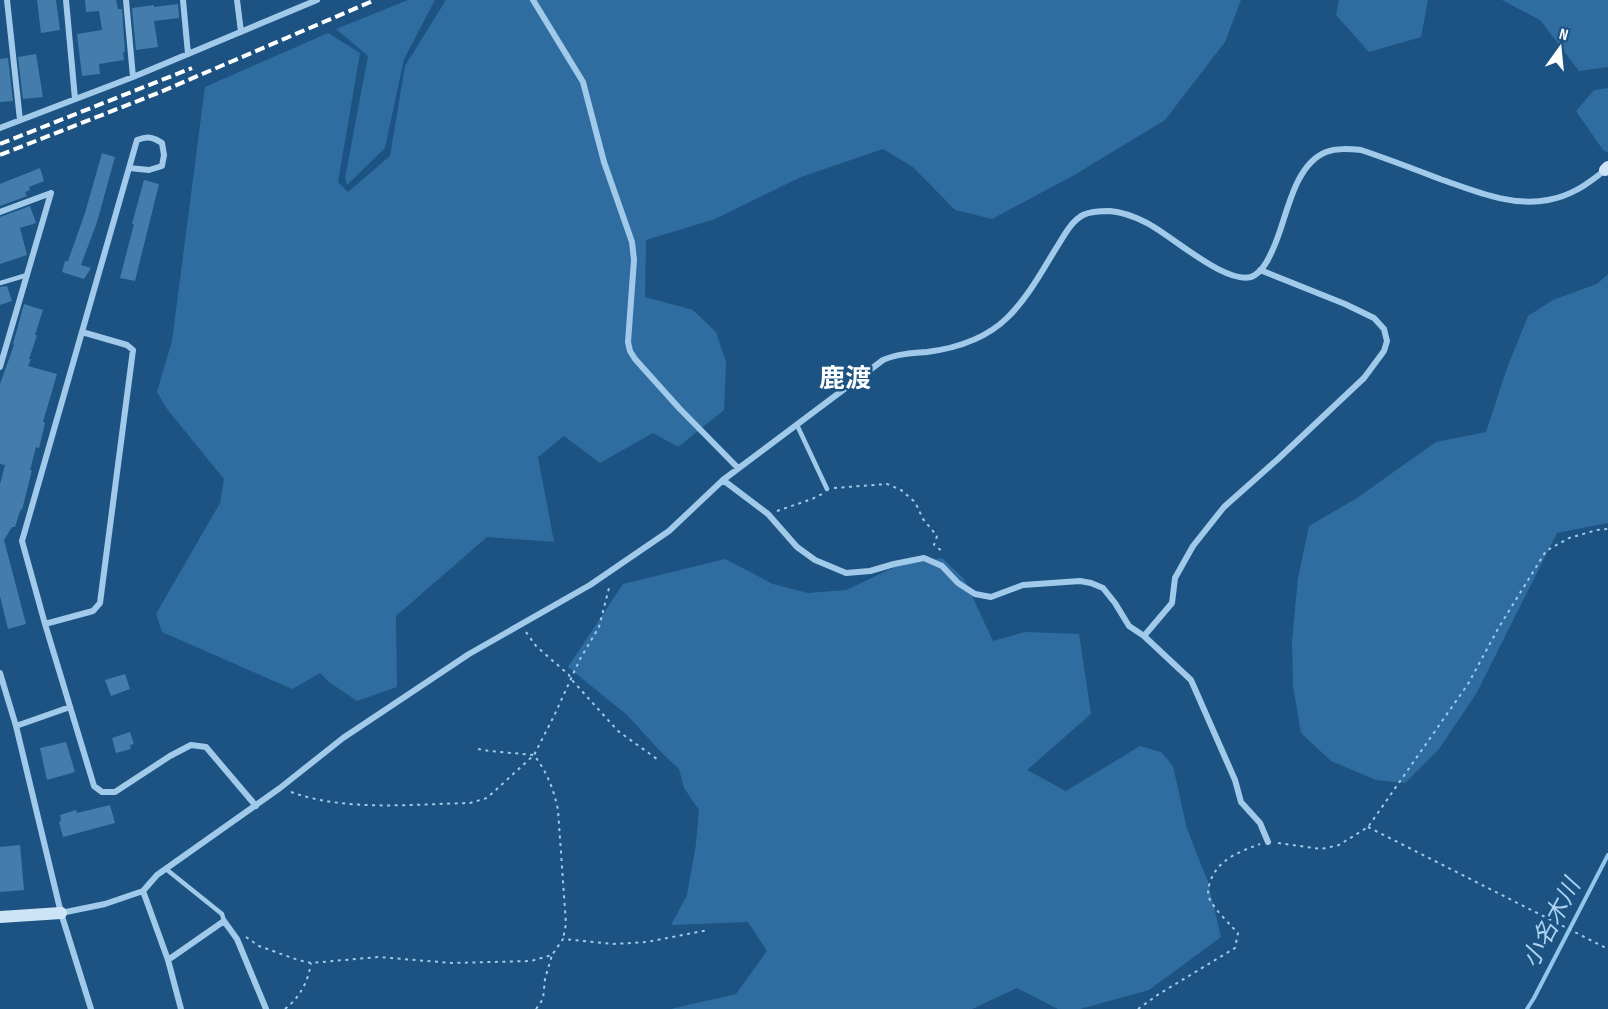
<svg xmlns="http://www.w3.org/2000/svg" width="1608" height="1009" font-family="'Sofia Sans Condensed','Noto Sans JP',sans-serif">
	<rect width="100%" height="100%" fill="#1c5382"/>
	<path fill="#2f6da1" d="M408,0H435L404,59L385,148L347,185L345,178L368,56L336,29Z
		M446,0H1241L1225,42L1165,120L1076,174L992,219L955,210L913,167L883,149L801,177L715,219L646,240L645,297L693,310L716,332L726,362L724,410L678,447L653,433L600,463L564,436L538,457L554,542L487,537L396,616L397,687L357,701L329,682L320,673L292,689L162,632L156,614L220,503L224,479L167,409L157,392L172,341L205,87L328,33L360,53L338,182L348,192L390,156L405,66Z
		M1339,0H1428L1421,37L1369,52L1336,15Z
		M1502,0H1608V67L1579,71L1540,20Z
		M1608,88V153L1603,150L1576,111L1594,90Z
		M1608,274V523L1557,533L1476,694L1439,749L1405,783L1376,780L1331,761L1301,733L1293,686L1292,641L1298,578L1309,526L1357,498L1436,442L1486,432L1507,368L1528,316L1553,300L1597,284Z
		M942,558L964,579L993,641L1025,632L1079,634L1091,714L1027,770L1066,791L1140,746L1161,752L1173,766L1187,829L1208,882L1221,937L1149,990L1080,1009H1058L1017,988L972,1009H671L736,994L767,951L748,922L671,925L687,895L696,844L699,810L684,788L679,769L661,752L627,715L568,667L623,584L725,559L773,584L808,593L846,590L897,566Z"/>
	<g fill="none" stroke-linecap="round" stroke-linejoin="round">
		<path stroke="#94c6ec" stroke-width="4" d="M1527,1009L1534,998L1608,855"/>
	</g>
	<path fill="#447dab" d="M37,0H56L60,30L41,33Z
		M85,0H116L118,9H122L125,52H123L124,60L99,64L100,74L82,76L77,34L102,30L99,11L86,12Z
		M178,4L179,18L154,21L158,47L136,50L132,8L154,5V7Z
		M36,54L43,97L23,99L18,57Z
		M8,58L13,101L0,102V59Z
		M102,153L115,157L97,222L81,265L91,268L84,279L62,272L65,261H68L85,213Z
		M40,168L44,181L29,187L30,190L25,192L27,196L0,206V184Z
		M144,180L159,184L135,281L120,278L134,224H132Z
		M30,206L36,223L20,228L27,255L0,264V217Z
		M7,286L12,301L0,305V287Z
		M24,304L43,310L35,335H37L29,359H31L28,366L57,374L43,422L45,423L39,448L36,447L30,470H32L22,510L21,509L19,514L15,527H12L4,540L26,624L8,629L0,596V484L5,465L0,464V384L14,345L13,344Z
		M125,674L130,689L111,696L105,680Z
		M130,732L134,744L130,745L131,749L116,753L112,738Z
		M66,742L75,772L47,780L40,748Z
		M110,805L115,823L63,837L59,822L61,821L60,815L76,810L77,813Z
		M20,845L24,890L0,892V847Z"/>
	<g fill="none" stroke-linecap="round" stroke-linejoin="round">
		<path stroke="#a1caea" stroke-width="2" stroke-dasharray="3 4.5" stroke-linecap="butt" d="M834,488L887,484L901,490L915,502L923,519L937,536L934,545L942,551V554
			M777,511L812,499L822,494
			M526,632L536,646L569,675L571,679L618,731L657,759
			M478,749L489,751L534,755C547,772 554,790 558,810L566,924L563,939
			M291,792C346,812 413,804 470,803L487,798L534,755L554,716L580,659L599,627L610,584
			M1368,827L1608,949
			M1278,843L1321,849L1339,845L1368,827L1468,684L1499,627L1546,551L1569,538L1597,530L1608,529
			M246,937L259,946L298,960L311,963L378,957L452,963L531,961L552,955L563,939L613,944L647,942L708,930
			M285,1009C300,997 308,982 311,963
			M536,1009L543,999L545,979L552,955
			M1138,1009L1159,994L1235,948L1238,933C1231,926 1214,908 1210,900C1207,894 1208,889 1210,882C1218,859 1239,852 1260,844"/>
		<path stroke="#a1caea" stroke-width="4.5" d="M0,283L27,275
			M797,425L827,489
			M166,869L222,914L224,921"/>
		<path stroke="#a1caea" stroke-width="6" d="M7,0L20,120
			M66,0L75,99
			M126,0L133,77
			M183,0L188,54
			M237,0L241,32
			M533,0L583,82L604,162L632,242L634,260L628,342L630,351L635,359L679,408L738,468
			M0,128L133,77L317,0
			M129,168L149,170L162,166L164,155L162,143C153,137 148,136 137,140L129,168L22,541L45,624L94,786L102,792H115L170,756L191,745L206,747L256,806
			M0,212L51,193
			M0,367L51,193
			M723,480L768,514L797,547L815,560L846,573L870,571L894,564L924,558L942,566L958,583L975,594L991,597L1023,585L1080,581L1091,583L1103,588L1115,603L1129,626L1144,636L1191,680L1235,780L1241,802L1260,823L1268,842
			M45,624L93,611L100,603L133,350L127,345L82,332
			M1144,636L1172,603L1175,578L1193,546L1224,507L1278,459L1364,378L1384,351L1387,341L1384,329L1374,318L1345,304L1260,270
			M0,673L16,726L61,913L91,1009
			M16,726L70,707
			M143,891L168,960L181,1009
			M61,913L105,904L143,891L157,875L280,788L343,738L469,654L590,585L669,531L723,480L883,360C897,354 912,353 927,352C958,348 986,339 1008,317C1028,297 1041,273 1055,250C1063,238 1070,222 1083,215C1091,211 1102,211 1110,211C1121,212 1135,217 1145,222C1168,232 1231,291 1255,275C1264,269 1269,258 1273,249C1287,220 1292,166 1326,152C1337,148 1349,149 1361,150C1388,159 1414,169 1440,179C1475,191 1511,207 1548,200C1571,196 1588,184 1605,170
			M168,960L224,921L237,939L266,1009"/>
		<path stroke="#cde4f7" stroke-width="12" d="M1605,170L1608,167
			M0,917L61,913"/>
		<path stroke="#fff" stroke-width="4" stroke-dasharray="10 4.5" stroke-linecap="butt" d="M0,144L192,68
			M0,155L158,93L375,0"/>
	</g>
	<g text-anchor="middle" stroke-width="5" stroke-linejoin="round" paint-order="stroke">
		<g font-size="24" font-style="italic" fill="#add3f2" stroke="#1c5382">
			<text transform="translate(1551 923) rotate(-62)" y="8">小名木川</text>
		</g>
		<g font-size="26" font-weight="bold" fill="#fff" stroke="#1c5382">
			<text x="845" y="387">鹿渡</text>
		</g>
	</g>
	<g transform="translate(1560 48) rotate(15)" stroke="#1c5382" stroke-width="4.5" paint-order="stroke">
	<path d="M0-4.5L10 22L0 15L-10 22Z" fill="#ffffff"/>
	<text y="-9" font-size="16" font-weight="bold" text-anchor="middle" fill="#ffffff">N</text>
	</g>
</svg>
